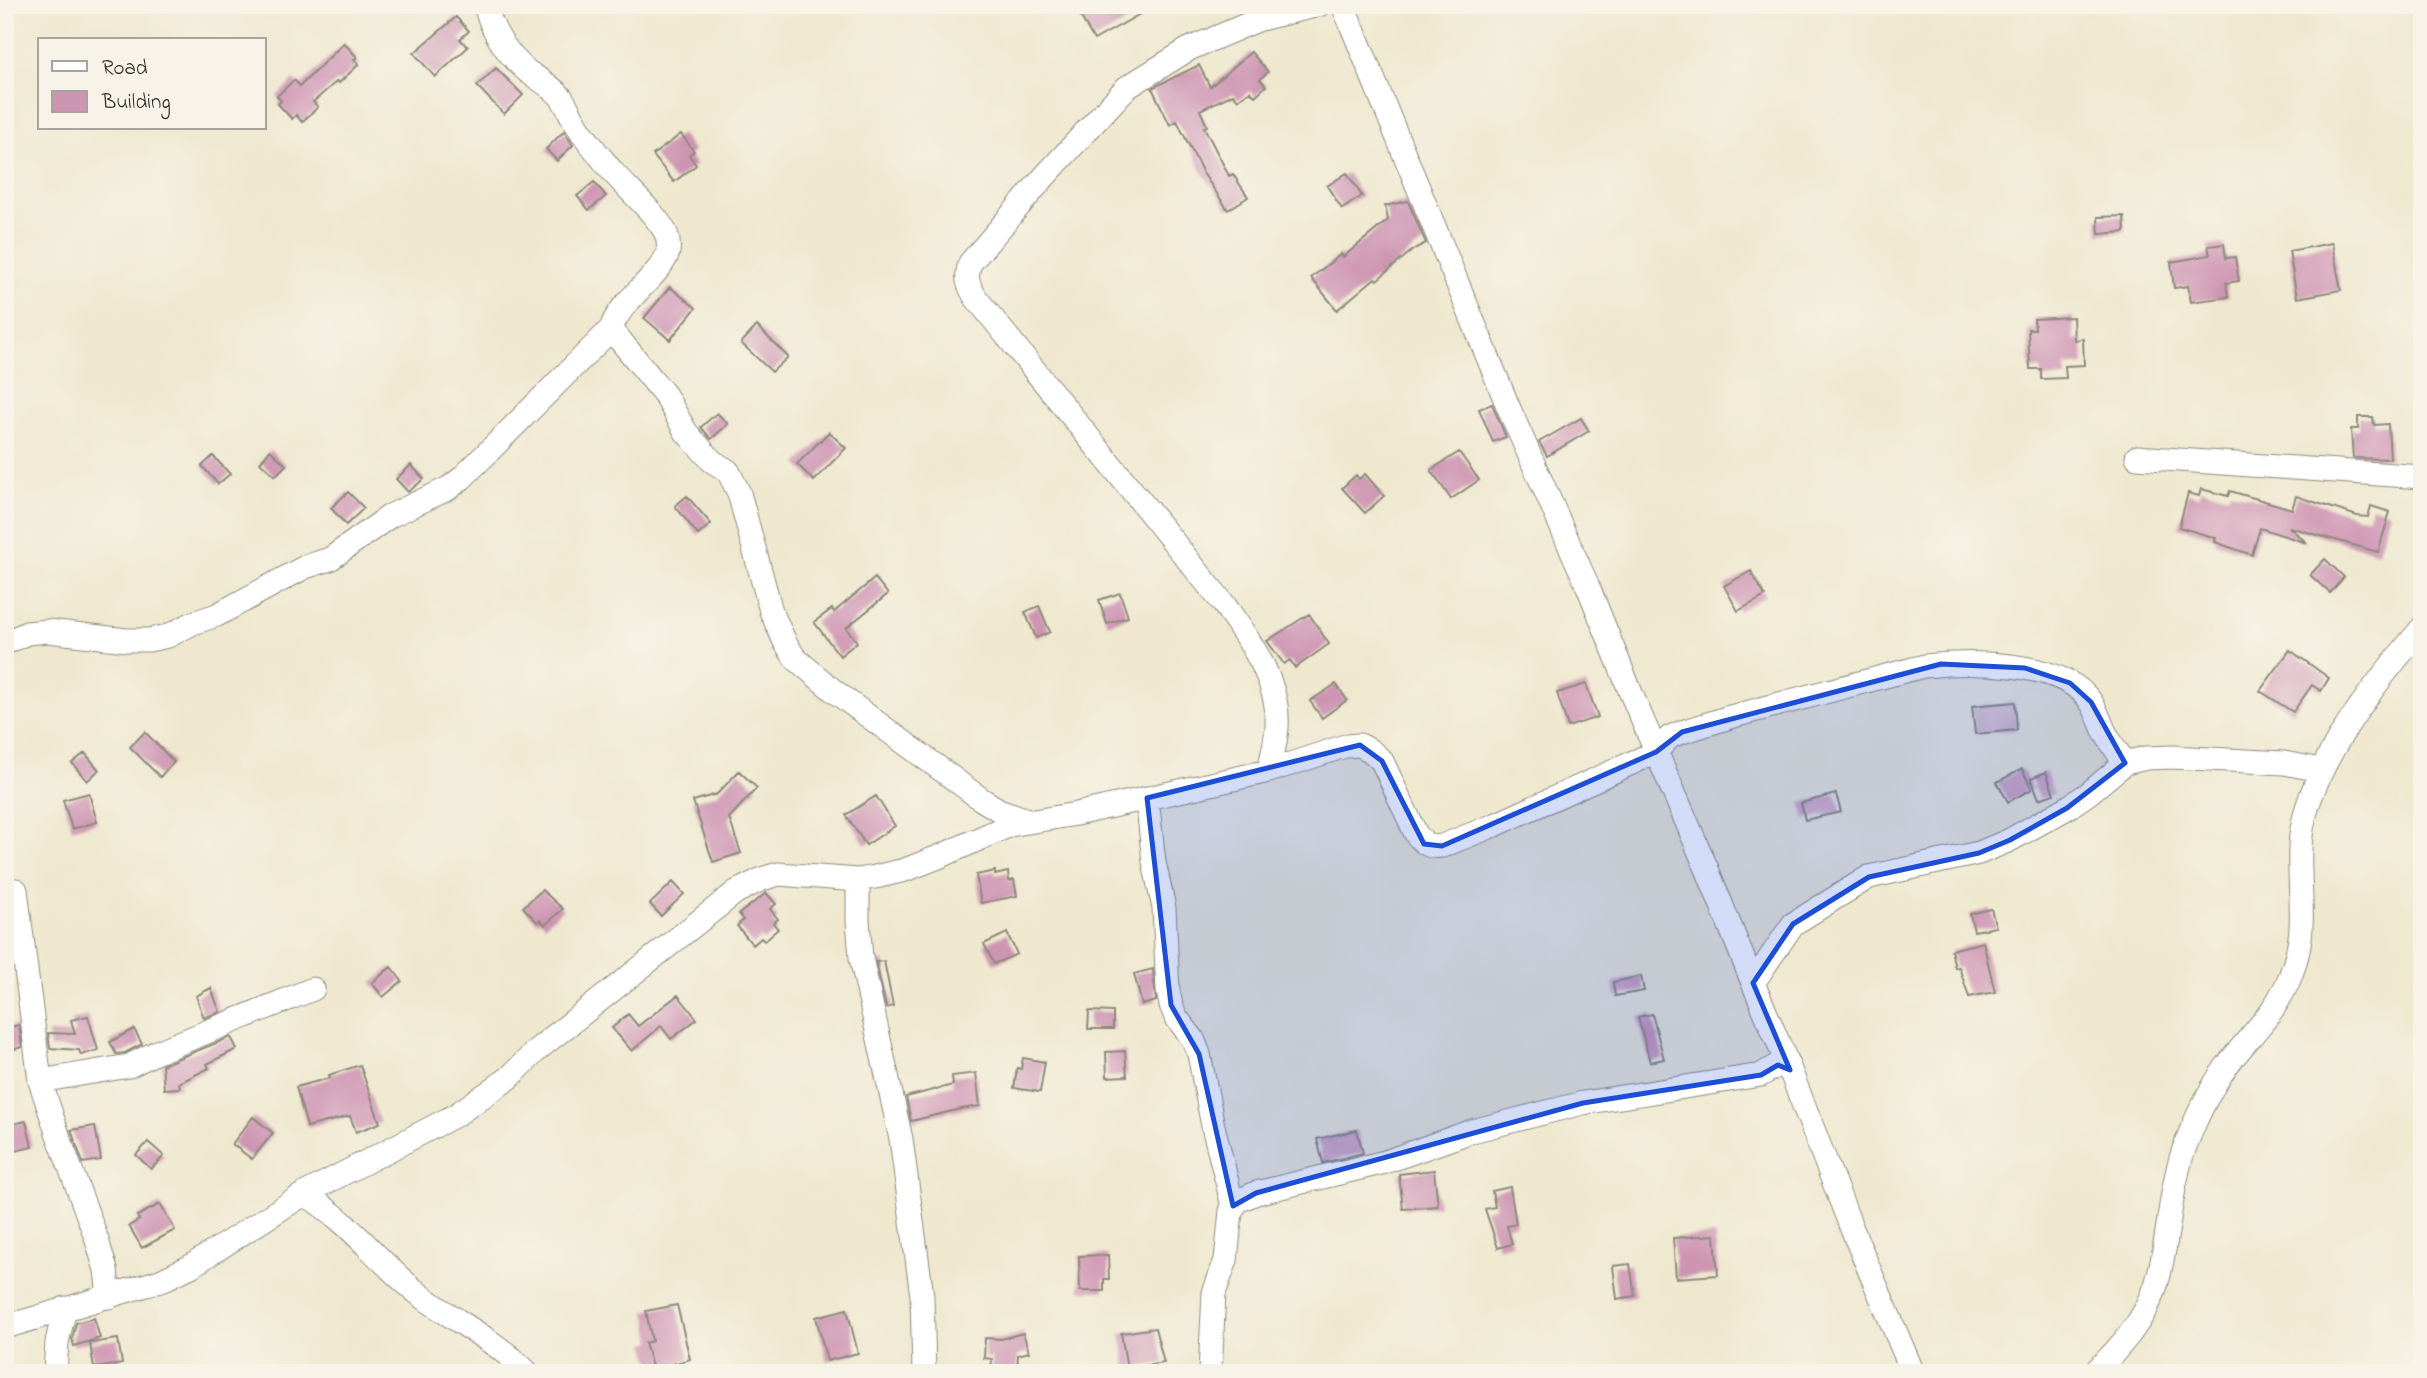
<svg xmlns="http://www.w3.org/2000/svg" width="2427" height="1378" font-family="'Indie Flower',sans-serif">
	<rect width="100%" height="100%" fill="#f7f3e8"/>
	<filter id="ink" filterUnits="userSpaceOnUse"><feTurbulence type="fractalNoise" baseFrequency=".0143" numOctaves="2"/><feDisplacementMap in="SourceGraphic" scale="14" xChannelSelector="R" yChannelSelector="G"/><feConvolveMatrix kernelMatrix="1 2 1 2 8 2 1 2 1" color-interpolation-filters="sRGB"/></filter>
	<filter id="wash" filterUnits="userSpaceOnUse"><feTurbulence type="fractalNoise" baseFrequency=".00686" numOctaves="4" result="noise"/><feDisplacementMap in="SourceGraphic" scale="28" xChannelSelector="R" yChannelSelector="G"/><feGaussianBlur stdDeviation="1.57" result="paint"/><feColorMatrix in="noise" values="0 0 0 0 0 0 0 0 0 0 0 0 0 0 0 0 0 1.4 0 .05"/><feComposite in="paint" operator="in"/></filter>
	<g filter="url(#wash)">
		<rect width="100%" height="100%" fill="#efe8cf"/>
		<g id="blocks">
			<path fill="#ce95b2" d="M1074,5H1156L1094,40Z
				M456,17L469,31L460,39L468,47L435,77L414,53Z
				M344,43L357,57L354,60L359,64L339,83L337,81L313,102L318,107L302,122L296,115L292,119L278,104L281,101L277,96L294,80L300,86Z
				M1251,52L1268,72L1260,79L1266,86L1255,96L1250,91L1238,100L1233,94L1200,110L1207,126L1204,127L1229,176L1233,174L1248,197L1228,210L1203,173L1177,121L1170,125L1152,88L1199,65L1210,87Z
				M496,68L523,95L504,114L477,86Z
				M564,131L573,145L557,161L546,149Z
				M681,134L694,151L689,155L696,165L674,182L653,155Z
				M1347,173L1362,196L1342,209L1327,186Z
				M594,182L606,196L589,210L577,196Z
				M1408,201L1426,243L1414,249L1377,280L1375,278L1337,310L1311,278L1341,254L1343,257L1388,220L1385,206Z
				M2124,216L2125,232L2099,234L2098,217Z
				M2332,243L2341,290L2297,298L2289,251Z
				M2224,244L2226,258L2235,257L2239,281L2226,283L2228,297L2191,302L2188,286L2174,288L2171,262L2210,255L2208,246Z
				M670,287L696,308L670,340L644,318Z
				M2073,317L2074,340L2083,339L2084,365L2065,366L2066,378L2041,379V369H2030L2028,329H2035L2034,319Z
				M757,326L788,357L772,372L741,343Z
				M1492,404L1506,437L1493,442L1479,409Z
				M717,413L728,424L711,439L701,427Z
				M2358,417H2373L2374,425L2388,424L2390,459L2353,458L2351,429H2358Z
				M1581,418L1589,431L1547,456L1539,442Z
				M829,432L846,448L814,481L797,464Z
				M270,450L286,465L275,476L260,462Z
				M1459,452L1479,480L1451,499L1431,470Z
				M213,456L230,474L218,484L202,466Z
				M411,465L424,479L408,492L396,479Z
				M1365,474L1384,496L1365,513L1342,488L1356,475L1359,479Z
				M2201,489L2228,496L2230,491L2292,509L2296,496L2357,516L2368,517L2371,506L2390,512L2378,552L2289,527L2307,543L2260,528L2252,555L2215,542L2216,538L2179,527L2188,493L2199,496Z
				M348,492L364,508L346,525L331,508Z
				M687,496L711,524L698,535L675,506Z
				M2325,559L2344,577L2330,593L2310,575Z
				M1751,571L1765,596L1738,611L1724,586Z
				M875,578L888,594L846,628L857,642L840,656L814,622L832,609L834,612Z
				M1120,593L1128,617L1107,624L1099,600Z
				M1039,606L1050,632L1036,638L1025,612Z
				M1309,614L1329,644L1295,668L1290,660L1284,664L1267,641Z
				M2290,650L2329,678L2321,691L2312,685L2293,712L2260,691Z
				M1336,684L1347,700L1322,718L1310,701Z
				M1586,684L1598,717L1568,727L1557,693Z
				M2015,702L2017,730L1975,734L1972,706Z
				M145,732L174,762L160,777L130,747Z
				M85,753L99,770L87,781L72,763Z
				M2022,769L2032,789L2008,802L1997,782Z
				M739,771L757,788L729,818L741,853L713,862L693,801L717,794Z
				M2046,772L2054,794L2039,799L2031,778Z
				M89,793L97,822L72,829L63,800Z
				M1836,794L1841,812L1805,820L1801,803Z
				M876,796L895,826L866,845L846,815Z
				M995,871V875L1008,872L1009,881L1014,880L1017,896L981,903L976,875Z
				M673,882L684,894L661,916L650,904Z
				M542,890L563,909L545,925L540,920L537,922L523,907Z
				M766,893L776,904L770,909L778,919L773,923L778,929L764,941L761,938L753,945L737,926L743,920L739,914Z
				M1991,909L1996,927L1974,931L1970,914Z
				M1007,933L1017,954L994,964L984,944Z
				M1983,942L1995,992L1969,997L1959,967L1955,968L1951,950Z
				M884,961L893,1006L886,1008L876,962Z
				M391,967L402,981L383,997L372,983Z
				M1153,969L1156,1001L1142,1005L1134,974Z
				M1641,976L1644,991L1615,996L1613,982Z
				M211,988L220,1012L204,1018L196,996Z
				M678,995L697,1019L671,1039L661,1026L632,1051L612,1028L628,1014L638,1026Z
				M1089,1011L1113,1012V1029H1088Z
				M1652,1014L1664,1059L1650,1062L1638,1017Z
				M88,1016L98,1050L81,1055L79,1050L50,1048L48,1033L75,1034L71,1020Z
				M19,1025L22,1047L5,1052V1028Z
				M134,1029L142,1044L125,1053L116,1054L110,1042Z
				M231,1037L237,1049L207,1064L209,1068L179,1083L180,1088L164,1089L162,1065Z
				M1125,1051L1127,1076L1107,1077L1106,1052Z
				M1023,1058L1045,1062L1040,1092L1014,1088L1017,1068L1021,1069Z
				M360,1065L380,1123L356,1132L350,1116L307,1127L296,1087L330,1078L329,1075Z
				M976,1073L980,1106L961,1109L911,1121L906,1097L953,1085L952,1076Z
				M253,1117L273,1133L252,1159L232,1144Z
				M26,1121L32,1147L7,1153L5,1126Z
				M95,1126L101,1160L83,1163L71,1130Z
				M1357,1130L1363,1153L1323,1163L1317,1139Z
				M148,1142L164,1156L151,1169L136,1155Z
				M1434,1170L1438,1206L1403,1209L1399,1174Z
				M1510,1187L1516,1224L1507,1226L1512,1244L1498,1248L1485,1209L1495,1207L1492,1191Z
				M160,1204L175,1230L142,1248L129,1226L139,1220L137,1216Z
				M1715,1235L1718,1275L1676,1278L1673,1238Z
				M1108,1255L1109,1279H1104V1291H1080L1079,1256Z
				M1630,1264L1635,1296L1617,1299L1613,1266Z
				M677,1305L690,1359L653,1370L645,1343L652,1341L646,1311Z
				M847,1309L858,1353L827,1361L816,1317Z
				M94,1318L100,1338L74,1346L72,1339L76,1323Z
				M1155,1328L1164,1363L1127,1369L1121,1333Z
				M1023,1333L1029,1352L1018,1355L1017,1373H991L992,1359L984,1358L985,1338L1001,1339Z
				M118,1339L122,1364L94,1368L90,1343Z"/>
		</g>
	</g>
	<g filter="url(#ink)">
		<use href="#blocks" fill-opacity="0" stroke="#8d8a7d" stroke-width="2"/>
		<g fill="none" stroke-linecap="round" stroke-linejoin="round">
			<defs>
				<path id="minor" d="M485,5C492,31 507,54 527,71C539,80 552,86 561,97C567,105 571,116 577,125C587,141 600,156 612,171C626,188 661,218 667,236C668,239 669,249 668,252C661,276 620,300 611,329L665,395L686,432L712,461L728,471L739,493L771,611L785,642L795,658L834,691L981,799L999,810L1028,820
					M1343,5L1510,411L1589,589L1633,698L1707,869L1753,983L1790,1070L1852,1229L1913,1373
					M2137,457L2422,477
					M5,643L27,633L48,631L127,640H149L168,636L193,623L217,615L305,567L330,559L390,516L449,488L462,478L611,329
					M1269,771C1272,756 1276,742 1277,727C1280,680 1248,639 1223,603L976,298C968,285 965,278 970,263L1045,176L1126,88L1189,49L1260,19L1319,5
					M1147,798L1154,862L1164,908L1168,991L1171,1005L1176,1017L1193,1039L1199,1054L1213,1126L1233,1206
					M858,880V920L861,958L901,1139L922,1296L924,1373
					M16,890L40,1081L58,1135L96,1237L106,1270L109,1297
					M1753,983L1793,924L1869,877L1979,853L2010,840L2067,808L2089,793L2125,763L2146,758L2172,757L2284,763L2321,770
					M40,1081L129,1066L157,1052L313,989
					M304,1194C347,1219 376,1259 414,1290C451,1320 495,1339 528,1373
					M5,1327L160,1281L191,1266L304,1194L456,1115L509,1078L538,1049L736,892L762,879L778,874L858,880L875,877L905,870L941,856L1010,825L1076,814L1269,771L1345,746L1360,745L1371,751L1382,761L1416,834C1424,844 1429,848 1442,846L1495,825L1656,752L1670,737L1682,732L1730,717L1924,666C1969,661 2063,660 2091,702C2097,711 2100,722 2105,732C2111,743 2118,753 2125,763
					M55,1373L57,1342L65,1308
					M1210,1373L1214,1293L1226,1260L1231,1211L1238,1201L1256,1193L1385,1162L1472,1131L1583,1103L1761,1075L1778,1065L1790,1070
					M2094,1373C2120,1348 2147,1318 2157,1282C2169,1240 2169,1194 2183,1152C2193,1124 2208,1092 2226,1067C2248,1037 2276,1013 2290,977C2309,929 2298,896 2300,847C2303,772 2375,683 2422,628"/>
			</defs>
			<use href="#minor" stroke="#8d8a7d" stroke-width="25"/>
			<use href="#minor" stroke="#fff" stroke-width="23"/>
		</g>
	</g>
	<path fill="#1d4ed8" fill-opacity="0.2" stroke="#1d4ed8" stroke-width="5" stroke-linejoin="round" d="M1941,664L2025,668L2070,683L2091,702L2125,763L2067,808L2010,840L1979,853L1869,877L1793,924L1753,983L1790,1070L1778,1065L1761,1075L1583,1103L1256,1193L1233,1206L1199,1054L1171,1005L1147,798L1360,745L1382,761L1424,844L1442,846L1656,752L1682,732Z"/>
	<rect width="2427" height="1378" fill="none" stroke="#f7f3e8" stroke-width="28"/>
	<rect x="38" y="38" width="228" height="91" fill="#f7f3e8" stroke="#a5a39c" stroke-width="2"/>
	<rect x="52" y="61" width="35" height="10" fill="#ffffff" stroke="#a5a39c" stroke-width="2"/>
	<text x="102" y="74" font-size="21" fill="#2b2b2b">Road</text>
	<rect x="52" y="91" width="35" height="21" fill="#ce95b2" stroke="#a5a39c" stroke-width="2"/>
	<text x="102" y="108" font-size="21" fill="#2b2b2b">Building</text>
</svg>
